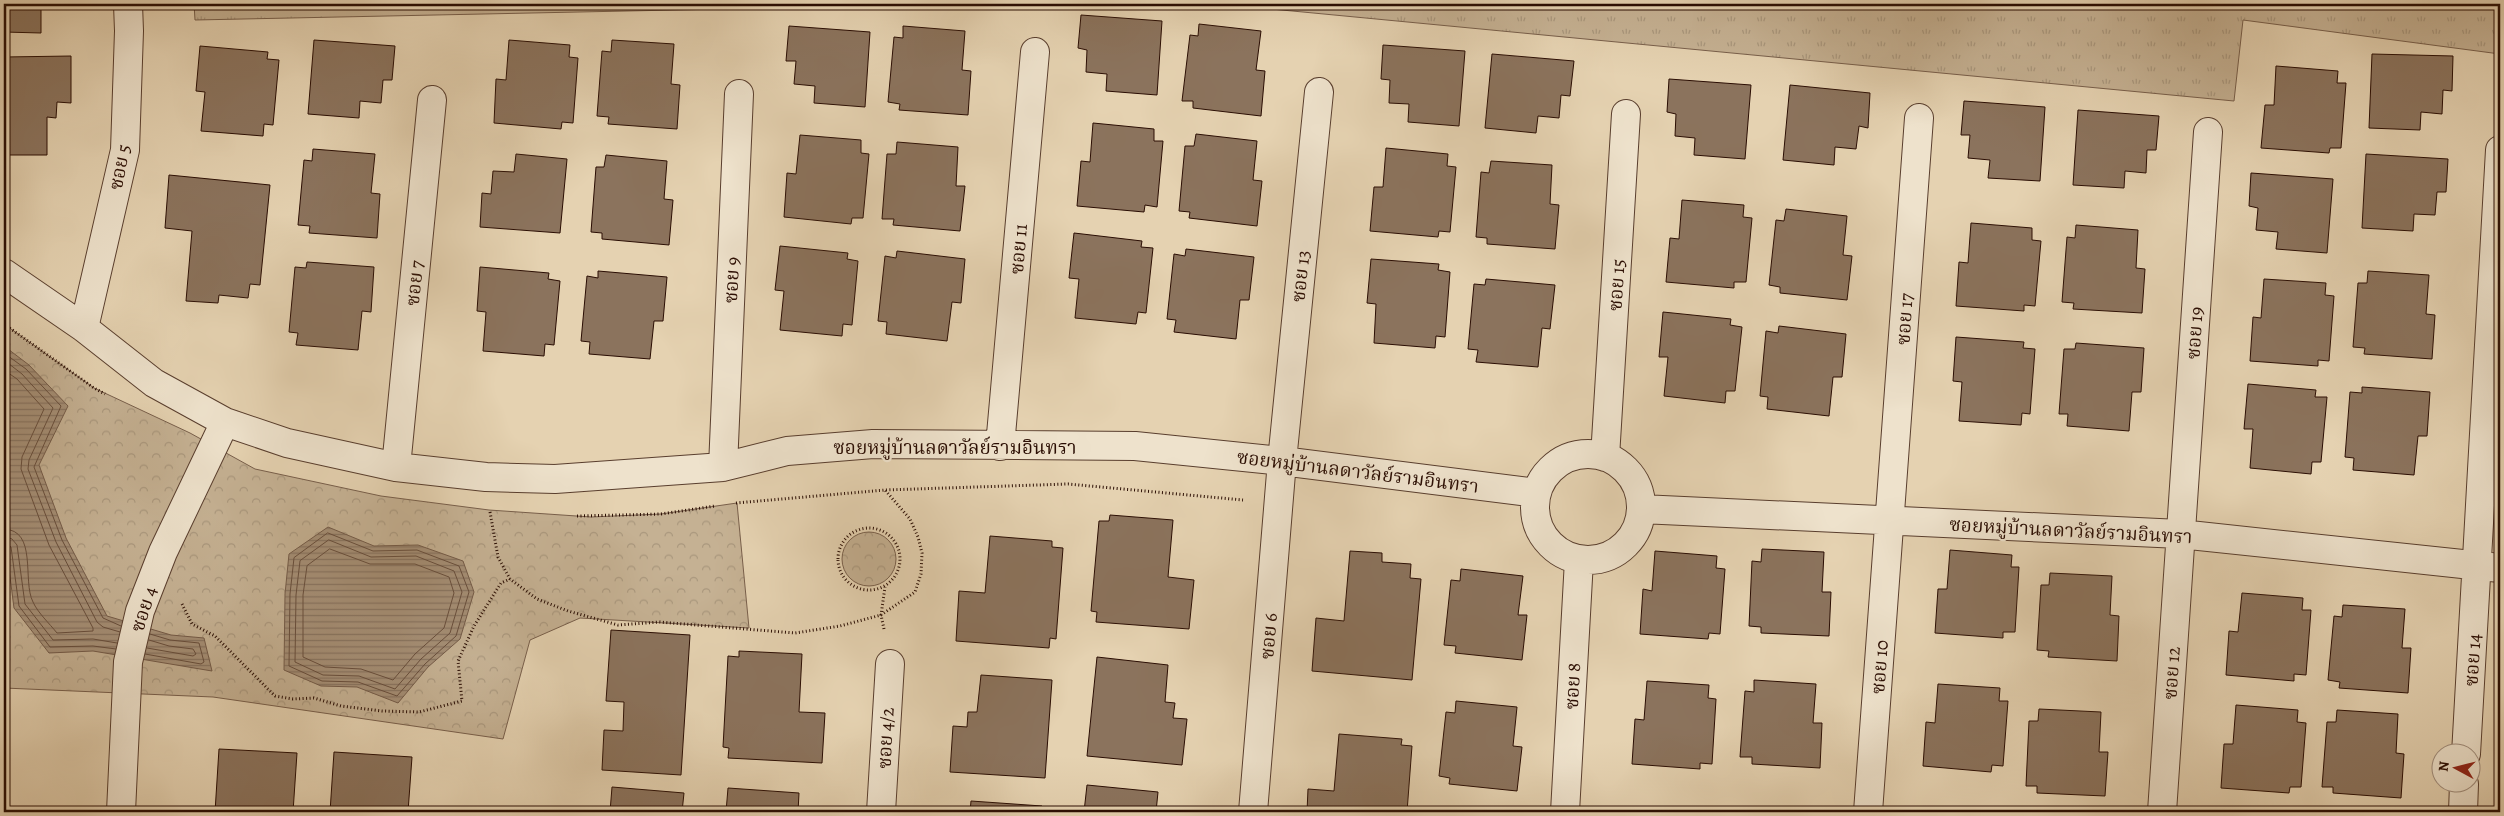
<svg xmlns="http://www.w3.org/2000/svg" width="2504" height="816" font-family="Alegreya,'Noto Serif Thai',serif">
	<defs>
		<pattern id="grass-tufts" width="24" height="20" patternUnits="userSpaceOnUse" patternTransform="scale(1.25)"><rect width="24" height="20" fill="#c5b193"/><path d="M3 7l-1-3M5 7V3M7 7l1-3M15 17l-1-3M17 17v-4M19 17l1-3" fill="none" stroke="#a9977d"/></pattern>
		<pattern id="park-crowns" width="20" height="18" patternUnits="userSpaceOnUse" patternTransform="scale(1.25)"><rect width="20" height="18" fill="#c5b193"/><path d="M2 6a3 3 0 1 1 6 0M12 15a3 3 0 1 1 6 0" fill="none" stroke="#a9977d"/></pattern>
		<pattern id="water-rules" width="6" height="5" patternUnits="userSpaceOnUse" patternTransform="scale(1.25)"><rect width="6" height="5" fill="#a58f76"/><path d="M0 2.5h6" fill="none" stroke="#87735f"/></pattern>
	</defs>
	<rect width="100%" height="100%" fill="#e5d2b1"/>
	<filter id="stains"><feTurbulence type="fractalNoise" baseFrequency=".004" numOctaves="4"/><feColorMatrix values="0 0 0 0 .2 0 0 0 0 .09 0 0 0 0 .02 0 0 0 .5 -.17"/></filter>
	<radialGradient id="worn" r=".72"><stop offset=".6" stop-color="#630" stop-opacity="0"/><stop offset="1" stop-color="#630" stop-opacity=".3"/></radialGradient>
	<path fill="url(#grass-tufts)" stroke="#785f4b" d="M194,4H964L195,20Z
		M1219,4H2500V54L2243,20L2234,101Z"/>
	<path fill="url(#park-crowns)" stroke="#785f4b" d="M4,324L94,388L190,433L255,469L381,496L489,510L591,517L661,514L737,503L749,628L580,618L530,640L503,739L213,697L4,688Z
		M842 559a27 27 0 1 1 54 0a27 27 0 1 1-54 0Z"/>
	<path fill="url(#water-rules)" stroke="#745b48" d="M4,346L29,365L68,406L39,465L66,538L107,616L171,635L204,638L212,671L93,651L49,653L14,608L4,530Z
		M328,527L374,546L418,545L463,561L474,592L460,639L428,667L398,703L357,687L321,686L284,670L285,594L289,554Z"/>
	<g fill="none" stroke-linecap="round" stroke-linejoin="round">
		<path stroke="#684e3c" stroke-width="1" d="M4,353L26,369L61,406L34,467L62,540L103,618L121,626
			M4,360L22,374L53,408L29,460L28,469L56,542L97,622L103,627L120,632
			M4,370L17,379L44,409L22,457L21,469L49,545L93,628V631L57,633C49,623 38,613 33,602C22,581 38,530 4,529
			M328,533L373,551L417,550L459,566L469,592L456,636L425,664L397,696L358,682L322,681L289,666L290,594L294,558Z
			M4,536L12,539L17,545L25,604L53,640L93,639L117,643
			M329,540L371,557L416,556L454,571L462,592L450,633L421,659L395,689L359,676L323,675L295,662L296,595L300,561Z
			M4,543L11,547L19,606L50,647L93,646L116,649
			M330,549L370,564H415L449,577L454,593L444,628L415,654L393,680L361,669L325,667L303,657V595L307,566Z
			M147,648L193,656L196,654L193,649L169,646L149,640
			M145,654L201,664L204,662L199,643L170,640L150,634"/>
	</g>
	<path fill="#8b735d" stroke="#2a0d03" d="M4,4H41V33L4,32Z
		M1081,15L1162,21L1157,95L1106,91L1107,74L1086,72L1087,50L1078,48Z
		M1199,24L1261,31L1256,70L1265,71L1261,116L1193,108V101H1182L1190,35L1198,36Z
		M789,26L870,32L865,107L814,103L815,86L794,84L796,61H786Z
		M903,26L965,31L962,70L971,71L968,115L899,110L900,104L888,102L894,37L903,38Z
		M314,40L395,46L392,80H383L381,103L360,101L359,118L308,114Z
		M509,40L570,45L569,57L578,58L573,123L562,122L561,129L494,123L496,79L506,80Z
		M612,40L674,44L671,84L680,85L677,129L608,124L609,117L597,116L602,51L611,52Z
		M1383,45L1465,51L1459,126L1408,122L1409,104L1389,103L1390,80L1381,79Z
		M200,46L268,52L267,59L279,60L273,125L264,124L263,136L201,131L205,92L196,91Z
		M1492,54L1574,61L1570,96L1561,95L1559,118L1538,116L1536,133L1485,128Z
		M2372,54L2453,56L2452,91L2443,90L2442,114L2421,112L2420,130L2369,128Z
		M71,56V103L57,102L56,118L47,117V155H4V57Z
		M2276,66L2338,71L2337,83H2346L2341,148H2330L2329,153L2261,148L2265,105H2274Z
		M1669,79L1751,85L1745,159L1694,155L1695,138L1675,136L1676,114L1667,112Z
		M1790,85L1870,93L1868,128L1859,126L1856,149L1835,147L1834,165L1783,160Z
		M1964,101L2045,107L2040,181L1988,178L1990,160L1968,158L1970,135H1961Z
		M2078,110L2159,116L2156,150H2147L2146,173L2125,171L2124,188L2073,185Z
		M1093,123L1154,129V141H1163L1157,207L1145,205L1144,212L1077,206L1081,161L1090,162Z
		M1196,134L1257,141L1253,180L1262,181L1257,226L1189,218L1190,212L1179,211L1185,146H1194Z
		M800,135L861,140V153L869,154L863,218H852L851,224L784,217L787,173L796,174Z
		M897,142L958,147L956,186H965L960,231L893,225L894,219H882L887,154H896Z
		M1386,148L1448,154L1447,166L1456,167L1450,232L1439,231L1438,237L1370,231L1374,187H1383Z
		M313,149L375,154L371,193L380,194L377,238L309,233L310,226L298,225L304,160L312,161Z
		M516,154L567,159L560,233L480,227L482,193L491,194L493,171L514,172Z
		M2366,154L2448,159L2446,192H2437L2435,215L2414,214L2413,231L2362,228Z
		M606,155L667,161L664,199L673,200L669,245L602,239V233L591,232L596,167H604Z
		M1491,161L1552,165L1550,204L1559,205L1555,249L1487,244V238L1476,237L1481,172L1489,173Z
		M2251,173L2333,179L2327,253L2276,249L2278,232L2256,230L2258,208L2249,206Z
		M169,175L270,185L260,285L250,284L248,298L219,295L218,303L186,301L192,231L165,228Z
		M1682,200L1744,205L1743,217L1752,218L1746,282H1734V288L1666,282L1670,238L1679,239Z
		M1786,209L1847,216L1843,255L1852,256L1847,300L1780,293V287L1769,285L1776,220L1784,221Z
		M1971,223L2032,228V240L2041,241L2035,306L2024,305V311L1956,306L1959,262L1968,263Z
		M2076,225L2138,230L2136,268L2145,269L2142,313L2073,309L2074,303L2062,302L2067,237L2075,238Z
		M1074,233L1142,241L1141,247L1153,248L1146,313L1138,312L1136,324L1075,318L1079,279L1069,278Z
		M780,246L848,253L847,259L858,261L852,325L843,324L842,336L780,330L784,291L775,290Z
		M1186,249L1254,257L1249,300H1240L1236,339L1174,332L1176,320L1167,319L1174,254L1185,256Z
		M897,251L965,259L961,303L952,302L947,341L886,334L887,322L878,321L885,256L896,258Z
		M1371,259L1439,264L1438,270L1450,272L1445,337L1436,336L1435,348L1374,343L1376,304L1367,303Z
		M307,262L374,267L371,312L362,311L358,350L296,345L298,333L289,332L295,267L306,268Z
		M480,267L549,273L548,279L560,281L554,345L545,344L544,356L483,351L486,312L477,311Z
		M598,271L667,277L663,321H654L650,359L589,354L590,342L581,341L587,276L598,278Z
		M2368,271L2429,275L2426,314L2435,315L2432,359L2364,354L2365,348L2353,347L2358,283H2367Z
		M1486,279L1555,285L1550,329L1542,328L1538,367L1476,362L1478,350L1468,349L1474,284L1485,285Z
		M2264,279L2326,283L2325,295L2334,296L2329,361L2318,360V366L2250,361L2253,317L2261,318Z
		M1663,312L1731,319L1730,325L1742,327L1735,391H1726L1725,403L1664,396L1668,357H1659Z
		M1779,326L1846,334L1842,377H1833L1829,416L1767,409L1768,397L1760,396L1766,331L1778,333Z
		M1956,337L2024,342L2023,348L2035,349L2030,414L2022,413L2021,425L1959,421L1962,382L1953,381Z
		M2076,343L2144,348L2141,392H2132L2129,431L2067,426L2068,414H2059L2064,349H2075Z
		M2248,384L2316,390L2315,397H2327L2321,462H2312L2311,474L2250,468L2253,429H2244Z
		M2362,387L2430,392L2427,436H2418L2414,475L2353,470L2354,458L2345,457L2350,392L2362,393Z
		M1110,515L1173,520L1168,577L1194,580L1189,629L1096,622L1097,612L1091,611L1099,521H1109Z
		M990,536L1052,541V547L1063,548L1056,639L1050,638L1049,648L956,641L959,591L985,593Z
		M1762,549L1824,552L1822,592H1831L1829,636L1761,633V627L1749,626L1752,561L1761,562Z
		M1950,550L2012,555L2011,567H2019L2015,632H2003V638L1935,633L1938,589H1947Z
		M1350,551L1382,553V562L1411,564L1410,578L1421,579L1412,680L1312,671L1316,618L1344,621Z
		M1655,551L1717,556L1716,568L1725,569L1720,634L1709,633L1708,639L1640,634L1643,589L1652,591Z
		M1461,569L1523,576L1518,615H1527L1522,660L1455,653L1456,646L1444,645L1451,580L1460,581Z
		M2050,573L2112,576L2110,615L2119,616L2117,661L2048,657L2049,651L2037,650L2041,585H2049Z
		M2242,593L2303,598L2302,610H2311L2306,675L2294,674V681L2226,675L2229,631L2238,632Z
		M2343,605L2405,609L2402,648H2411L2408,693L2339,688L2340,682L2328,680L2334,616L2342,617Z
		M611,630L690,635L681,775L602,770L604,730L623,731L624,702L606,701Z
		M739,651L802,654L799,712L825,713L822,763L728,758L729,748L723,747L728,656L739,657Z
		M1097,657L1168,665L1165,702L1175,703L1173,718L1187,719L1182,765L1087,756Z
		M981,675L1052,680L1045,778L950,772L953,726L967,727L968,712H977Z
		M1754,680L1816,684L1813,723H1822L1820,768L1752,764V757H1740L1745,691L1754,692Z
		M1647,681L1709,685L1708,698L1716,699L1712,764L1700,763V769L1632,764L1635,719L1644,720Z
		M1938,684L2000,688L1999,701H2008L2003,766L1992,765L1991,772L1923,766L1926,722L1935,723Z
		M1456,701L1517,707L1513,746L1522,747L1517,791L1449,784L1450,778L1439,776L1446,712L1455,713Z
		M2236,705L2298,710L2297,722L2306,723L2301,787H2290L2289,793L2221,788L2224,744H2233Z
		M2039,709L2101,712L2099,752H2108L2105,796L2037,793V786H2026L2029,721H2038Z
		M2337,710L2398,714L2396,753L2404,754L2401,798L2333,793V787H2322L2327,722H2336Z
		M1339,734L1402,739L1401,745L1412,746L1407,812H1307L1308,789L1334,791Z
		M219,749L297,753L293,812H215Z
		M334,752L412,757L408,812H330Z
		M1087,785L1158,792L1156,812H1084Z
		M612,787L684,793L682,812H610Z
		M728,788L799,793L798,812H726Z
		M971,801L1042,806V812H970Z"/>
	<g fill="none" stroke-linecap="round" stroke-linejoin="round">
		<defs>
			<path id="minor" d="M4,273L84,328L154,383L225,422L287,443L396,467L486,477L555,479L723,467L787,451L873,444L1135,446L1282,461L1537,493
				M84,328L125,150L129,31L128,4
				M1000,446L1035,52
				M1535 507a53 53 0 1 1 106 0a53 53 0 1 1-106 0Z
				M1605,457L1626,114
				M396,467L432,100
				M723,467L739,94
				M1641,509L2180,534L2500,568
				M2466,754L2500,150
				M121,812L128,662L140,611L163,552L225,422
				M881,812L890,664
				M1253,812L1282,461L1319,92
				M1565,812L1579,560
				M1868,812L1919,118
				M2162,812L2208,132
				M2463,812L2464,784"/>
		</defs>
		<use href="#minor" stroke="#593e2e" stroke-width="30"/>
		<path stroke="#2a0d03" stroke-width="3" stroke-dasharray="1 2.5" stroke-linecap="butt" d="M4,324L94,388L105,394
			M736,503L885,490L1068,484L1243,500
			M490,512L498,557L510,579L537,599L568,611L618,625L659,622L795,633L840,626L881,615L915,592L921,574L922,553L918,537L910,519L885,490
			M577,516L661,514L715,506
			M838 559a31 31 0 1 1 62 0a31 31 0 1 1-62 0Z
			M182,604L192,624L215,636L275,696L293,699L314,698L341,706L382,711L419,712L462,701L458,661L474,626L501,583L510,579
			M884,629L881,615L885,587"/>
		<use href="#minor" stroke="#eee2cc" stroke-width="28"/>
	</g>
	<g text-anchor="middle" stroke-width="4.5" stroke-linejoin="round" paint-order="stroke">
		<g font-size="19" fill="#2a0d03" stroke="#eee2cc">
			<text transform="translate(119 167) rotate(-79)" y="7">ซอย 5</text>
			<text transform="translate(1018 249) rotate(-85)" y="7">ซอย 11</text>
			<text transform="translate(1300 276) rotate(-84)" y="7">ซอย 13</text>
			<text transform="translate(731 280) rotate(-87)" y="7">ซอย 9</text>
			<text transform="translate(414 283) rotate(-84)" y="7">ซอย 7</text>
			<text transform="translate(1616 285) rotate(-86)" y="7">ซอย 15</text>
			<text transform="translate(1904 319) rotate(-86)" y="7">ซอย 17</text>
			<text transform="translate(2194 333) rotate(-86)" y="7">ซอย 19</text>
			<text x="955" y="454">ซอยหมู่บ้านลดาวัลย์รามอินทรา</text>
			<text transform="translate(1358 471) rotate(7)" y="7">ซอยหมู่บ้านลดาวัลย์รามอินทรา</text>
			<text transform="translate(2071 530) rotate(3)" y="7">ซอยหมู่บ้านลดาวัลย์รามอินทรา</text>
			<text transform="translate(143 609) rotate(-72)" y="7">ซอย 4</text>
			<text transform="translate(1268 636) rotate(-85)" y="7">ซอย 6</text>
			<text transform="translate(2472 660) rotate(-86)" y="7">ซอย 14</text>
			<text transform="translate(1879 667) rotate(-86)" y="7">ซอย 10</text>
			<text transform="translate(2171 673) rotate(-86)" y="7">ซอย 12</text>
			<text transform="translate(1572 686) rotate(-87)" y="7">ซอย 8</text>
			<text transform="translate(885 738) rotate(-87)" y="7">ซอย 4/2</text>
		</g>
	</g>
	<rect width="2504" height="816" fill="none" stroke="#e5d2b1" stroke-width="20"/>
	<rect x="5" y="5" width="2494" height="806" fill="none" stroke="#2a0d03" stroke-width="2.5"/>
	<rect x="10" y="10" width="2484" height="796" fill="none" stroke="#2a0d03"/>
	<g transform="translate(2456 768) rotate(277)"><circle r="24" fill="#eee2cc" stroke="#a08d7c"/>
	<path d="M0-4L9 19L0 12L-9 19Z" fill="#8f2418"/>
	<text y="-8" font-size="14" font-weight="bold" text-anchor="middle" fill="#2a0d03">N</text>
	</g>
	<rect width="100%" height="100%" filter="url(#stains)"/>
	<rect width="100%" height="100%" fill="url(#worn)"/>
</svg>
